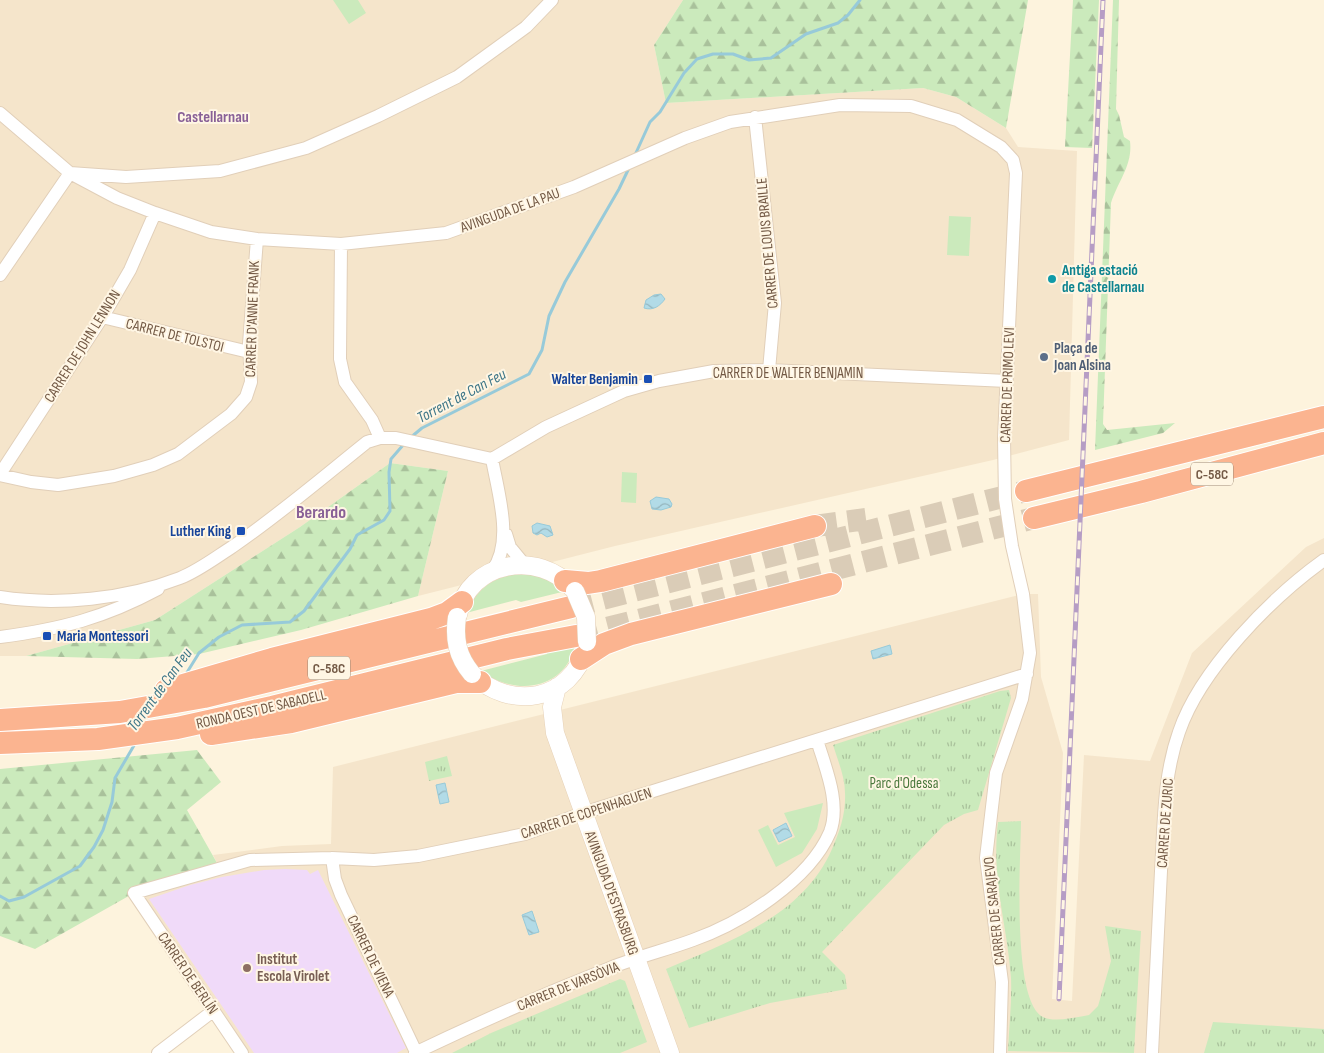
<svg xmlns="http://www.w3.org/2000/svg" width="1324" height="1053" font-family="'Sofia Sans Condensed',sans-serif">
	<defs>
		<pattern id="forest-firs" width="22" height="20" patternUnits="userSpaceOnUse" patternTransform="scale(1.25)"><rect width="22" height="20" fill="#cbeabc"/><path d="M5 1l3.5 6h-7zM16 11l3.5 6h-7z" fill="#a9c19b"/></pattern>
		<pattern id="park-tufts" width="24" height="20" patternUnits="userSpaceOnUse" patternTransform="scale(1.25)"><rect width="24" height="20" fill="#cbeabc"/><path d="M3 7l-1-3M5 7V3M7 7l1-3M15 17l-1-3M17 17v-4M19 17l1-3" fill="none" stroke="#a9c19b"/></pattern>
		<pattern id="water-waves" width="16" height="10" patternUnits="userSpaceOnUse" patternTransform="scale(1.25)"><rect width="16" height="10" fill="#b2dbe7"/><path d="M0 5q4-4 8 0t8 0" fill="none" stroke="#95b5bd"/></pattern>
	</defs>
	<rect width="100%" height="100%" fill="#fdf3dd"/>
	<path fill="#f5e5cb" d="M0,0H683L654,45L666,103L923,88L956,97L1006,128L1018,147L1077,151L1069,440L993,460L615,546L418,596L448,471L390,463L300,527L155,620L26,656H0Z
		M1324,538V1053H248L133,886L217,863L213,855L282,846L331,844L333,767L1023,594H1038L1041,677L1063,753L1052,999L1072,1001L1084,755L1150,761L1192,653L1306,547Z"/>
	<path fill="#f0daf9" d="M285,869L307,870L310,874L318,870L406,1048L397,1053H254L149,899L190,885L222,877L264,870Z"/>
	<path fill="#cbeabc" d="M333,0H358L366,13L349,24Z
		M949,216L971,217L969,256L947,255Z
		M622,472L637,473L636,503L621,502Z
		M522,573C538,576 553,579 562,592L521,602L516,600L466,613C479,586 493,577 522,573Z
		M575,645C565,691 514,696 481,671L547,654V651Z
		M823,803L817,829L802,853L776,867L758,830L768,825L778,845L795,837L784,813Z"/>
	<path fill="url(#forest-firs)" d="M683,0H1028L1006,128L956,97L923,88L666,103L654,45Z
		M1073,0H1099L1092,148L1065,147Z
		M1113,0H1119L1116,109L1119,115L1124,137L1130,141C1133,165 1118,181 1111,203L1103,424L1107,430L1175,423L1163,433L1095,450Z
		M390,463L448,471L418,596L301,630L199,654L137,659L26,656L155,620L300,527Z
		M197,750L221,782L187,810L217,863L134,893L35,949L0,936V769Z"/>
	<path fill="url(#park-tufts)" d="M1009,690L1011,698L978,810L964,814L944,825L822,952L845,975L847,989L770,1003L689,1028L666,969C729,942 803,916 832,849C840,831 846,813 845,793C845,777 838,761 833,745L1000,691Z
		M447,756L452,776L429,781L425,762Z
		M1021,821C1021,857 1011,1000 1043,1017C1055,1023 1076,1017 1089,1015L1098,1006L1111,961L1105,926L1141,931L1134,1053L1008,1051C1009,1027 1012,1002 1011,978C1007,922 991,880 998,822Z
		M620,979L625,981L647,1042L620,1053H452L491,1033Z
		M1213,1022L1324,1029V1053H1204Z"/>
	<path fill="url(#water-waves)" stroke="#97cad9" d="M661,294L665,299C660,306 653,311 644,308L646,300L654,295Z
		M656,497L669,499L672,504L671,507L661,510L652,509L650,501Z
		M537,523L550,526L553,535L547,537L541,533L537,535L533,533L532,526Z
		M890,645L892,654L873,659L871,651Z
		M445,783L449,802L440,804L436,785Z
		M786,823L792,836L779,842L773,830Z
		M532,911L539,932L529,935L522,915Z"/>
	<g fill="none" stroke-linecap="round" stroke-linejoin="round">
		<path stroke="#97cad9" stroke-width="3" d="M635,155L650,122L660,112L684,73L697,59L713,54H733L749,60L771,58L806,34L838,23L848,15L860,0
			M410,438L422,428L529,374L542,350L549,316L565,282L619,189L629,168
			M186,674L199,653L219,637L242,625L290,622L304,611L350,549L357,535L384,520L390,511L389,472L391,459L404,444
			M0,896L9,901L24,897L80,866L94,847L103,830L112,802L115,778L136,742"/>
		<path stroke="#daccb7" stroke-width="22" stroke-dasharray="22 11" stroke-linecap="butt" d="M815,526L866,519
			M571,607L1026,491
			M576,636L1034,518"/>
		<defs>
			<path id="minor" d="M0,113L70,173L117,198L155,213L211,232L257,239L341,244L446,233L574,187L685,138L730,122L840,105L911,106L957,120L1001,147L1013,160L1016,173L1004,438L1005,499L1012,546L1023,594L1030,653L1022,699L996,773L986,858L1002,982L1000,1053
				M755,117L775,303L769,370
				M341,244L340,359L345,382L372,420L380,438
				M0,275L70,173L126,177L220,171L306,148L378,116L457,77L526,27L552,0
				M102,317L249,352
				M0,474L105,313L130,270L155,213
				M0,475L31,482L58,485L114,476L153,465L178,454L231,414L246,397L251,382L249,344L257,239
				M506,534L510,547L524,564
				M492,571C514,542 498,493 492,459
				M0,597C57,606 126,599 180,578C198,571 215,558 232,547C279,515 322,478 367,442L380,438H396L492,459L546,427L624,391L659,381L714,371L769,370L1007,381
				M0,637C61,629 104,618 158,589
				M332,858L335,879L341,895L416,1052
				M158,1053L213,1011
				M242,1053L134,893L250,860L332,858L374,860L418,856L525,834L583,813L1027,674
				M415,1053C479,1022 544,994 610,968C637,957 666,950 693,940C741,923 809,881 830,832C841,803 825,767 817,740
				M1152,1053C1155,992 1158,932 1161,871C1164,824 1163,777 1179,732C1200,670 1271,598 1324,560"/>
			<path id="secondary" d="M458,615C468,561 540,549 573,589
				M472,674C510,711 571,702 586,647
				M557,687L552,707L555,733L670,1053"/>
			<path id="motorway" d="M1026,491L1324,417
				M1034,518L1141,492L1324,443
				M565,581L588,583L601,581L815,526
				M581,659L604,644L631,634L831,584
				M166,690L272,659L431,619L447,613L462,602
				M0,720L120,712L204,697L571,607
				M211,734L291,722L456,682H480
				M0,743L98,739L177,728L272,707L507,649L576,636"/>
		</defs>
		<use href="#minor" stroke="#e1cfb9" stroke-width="14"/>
		<use href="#secondary" stroke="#e6d1b7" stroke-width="19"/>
		<use href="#motorway" stroke="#fff" stroke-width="24"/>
		<use href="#minor" stroke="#fff" stroke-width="12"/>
		<use href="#secondary" stroke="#fff" stroke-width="18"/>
		<use href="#motorway" stroke="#fbb490" stroke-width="22"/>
		<defs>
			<path id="rail" d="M1059,999L1103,0"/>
		</defs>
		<use href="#rail" stroke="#b69dc5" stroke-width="5"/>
		<use href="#rail" stroke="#fff6e4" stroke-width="3" stroke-dasharray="9" stroke-linecap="butt"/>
		<defs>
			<path id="secondary-bridge" d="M575,591L586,617L587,642
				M457,617C454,639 457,656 472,674"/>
		</defs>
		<use href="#secondary-bridge" stroke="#e6d1b7" stroke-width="19" stroke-linecap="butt"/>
		<use href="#secondary-bridge" stroke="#fff" stroke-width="18"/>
	</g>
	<circle fill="#0f9aa8" stroke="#fff6e4" stroke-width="2" cx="1052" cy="279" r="5"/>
	<circle fill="#5c6f8a" stroke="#fff6e4" stroke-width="2" cx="1044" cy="357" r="5"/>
	<g fill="#1a4fb4" stroke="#fff6e4" stroke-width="2">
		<rect x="643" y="374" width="10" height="10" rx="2.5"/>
		<rect x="236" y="526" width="10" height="10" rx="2.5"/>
		<rect x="42" y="631" width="10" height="10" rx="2.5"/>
	</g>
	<circle fill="#8d6e63" stroke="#fff6e4" stroke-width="2" cx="247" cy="968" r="5"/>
	<g text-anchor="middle" stroke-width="4" stroke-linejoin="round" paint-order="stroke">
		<g fill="#fff6e4" stroke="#9d8875" stroke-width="1">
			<rect x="1191" y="462.5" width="42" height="23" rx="4"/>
			<rect x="308" y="656.5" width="42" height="23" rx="4"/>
		</g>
		<g font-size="14" font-weight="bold" fill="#735945">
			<text x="1212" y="479">C-58C</text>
			<text x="329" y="673">C-58C</text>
		</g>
		<g font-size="15" fill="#735945" stroke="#fff6e4">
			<text transform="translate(510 210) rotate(-20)" y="5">AVINGUDA DE LA PAU</text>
			<text transform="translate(767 243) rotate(-95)" y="5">CARRER DE LOUIS BRAILLE</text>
			<text transform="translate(252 319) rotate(-88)" y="5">CARRER D'ANNE FRANK</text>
			<text transform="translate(175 335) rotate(14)" y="5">CARRER DE TOLSTOI</text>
			<text transform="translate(82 346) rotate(-58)" y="5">CARRER DE JOHN LENNON</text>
			<text x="788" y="378">CARRER DE WALTER BENJAMIN</text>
			<text transform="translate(1007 385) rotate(-88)" y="5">CARRER DE PRIMO LEVI</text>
			<text transform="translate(261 709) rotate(-13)" y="5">RONDA OEST DE SABADELL</text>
			<text transform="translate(586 813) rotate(-18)" y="5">CARRER DE COPENHAGUEN</text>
			<text transform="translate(1165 823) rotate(-86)" y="5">CARRER DE ZURIC</text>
			<text transform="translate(612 893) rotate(70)" y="5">AVINGUDA D'ESTRASBURG</text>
			<text transform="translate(994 911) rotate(-96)" y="5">CARRER DE SARAJEVO</text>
			<text transform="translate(371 956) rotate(64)" y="5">CARRER DE VIENA</text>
			<text transform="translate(188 973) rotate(56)" y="5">CARRER DE BERLÍN</text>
			<text transform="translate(568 986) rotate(-22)" y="5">CARRER DE VARSÒVIA</text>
		</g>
		<g font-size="15" font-weight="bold" fill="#0d838f" stroke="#fff6e4" text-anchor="start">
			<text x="1062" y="275">Antiga estació<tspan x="1062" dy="17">de Castellarnau</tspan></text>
		</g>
		<g font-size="15" font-weight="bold" fill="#4e5e75" stroke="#fff6e4" text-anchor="start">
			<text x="1054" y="353">Plaça de<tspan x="1054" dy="17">Joan Alsina</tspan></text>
		</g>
		<g font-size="15" font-weight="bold" fill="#164399" stroke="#fff6e4" text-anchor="end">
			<text x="638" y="384">Walter Benjamin</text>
			<text x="231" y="536">Luther King</text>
			<text x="57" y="641" text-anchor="start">Maria Montessori</text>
		</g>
		<g font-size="15" fill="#4b793d" stroke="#fff6e4">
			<text x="904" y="788">Parc d'Odessa</text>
		</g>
		<g font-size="15" font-weight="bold" fill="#785e54" stroke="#fff6e4" text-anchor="start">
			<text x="257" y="964">Institut<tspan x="257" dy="17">Escola Virolet</tspan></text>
		</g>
		<g font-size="16" font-weight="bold" fill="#896097" stroke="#fff6e4">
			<text x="213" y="122">Castellarnau</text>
		</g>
		<g font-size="16" font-style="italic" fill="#3e7688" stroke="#fff6e4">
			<text transform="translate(461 395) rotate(-28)" y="6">Torrent de Can Feu</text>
			<text transform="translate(159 689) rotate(-54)" y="6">Torrent de Can Feu</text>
		</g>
		<g font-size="18" font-weight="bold" fill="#896097" stroke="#fff6e4">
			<text x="321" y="518">Berardo</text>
		</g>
	</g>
</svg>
